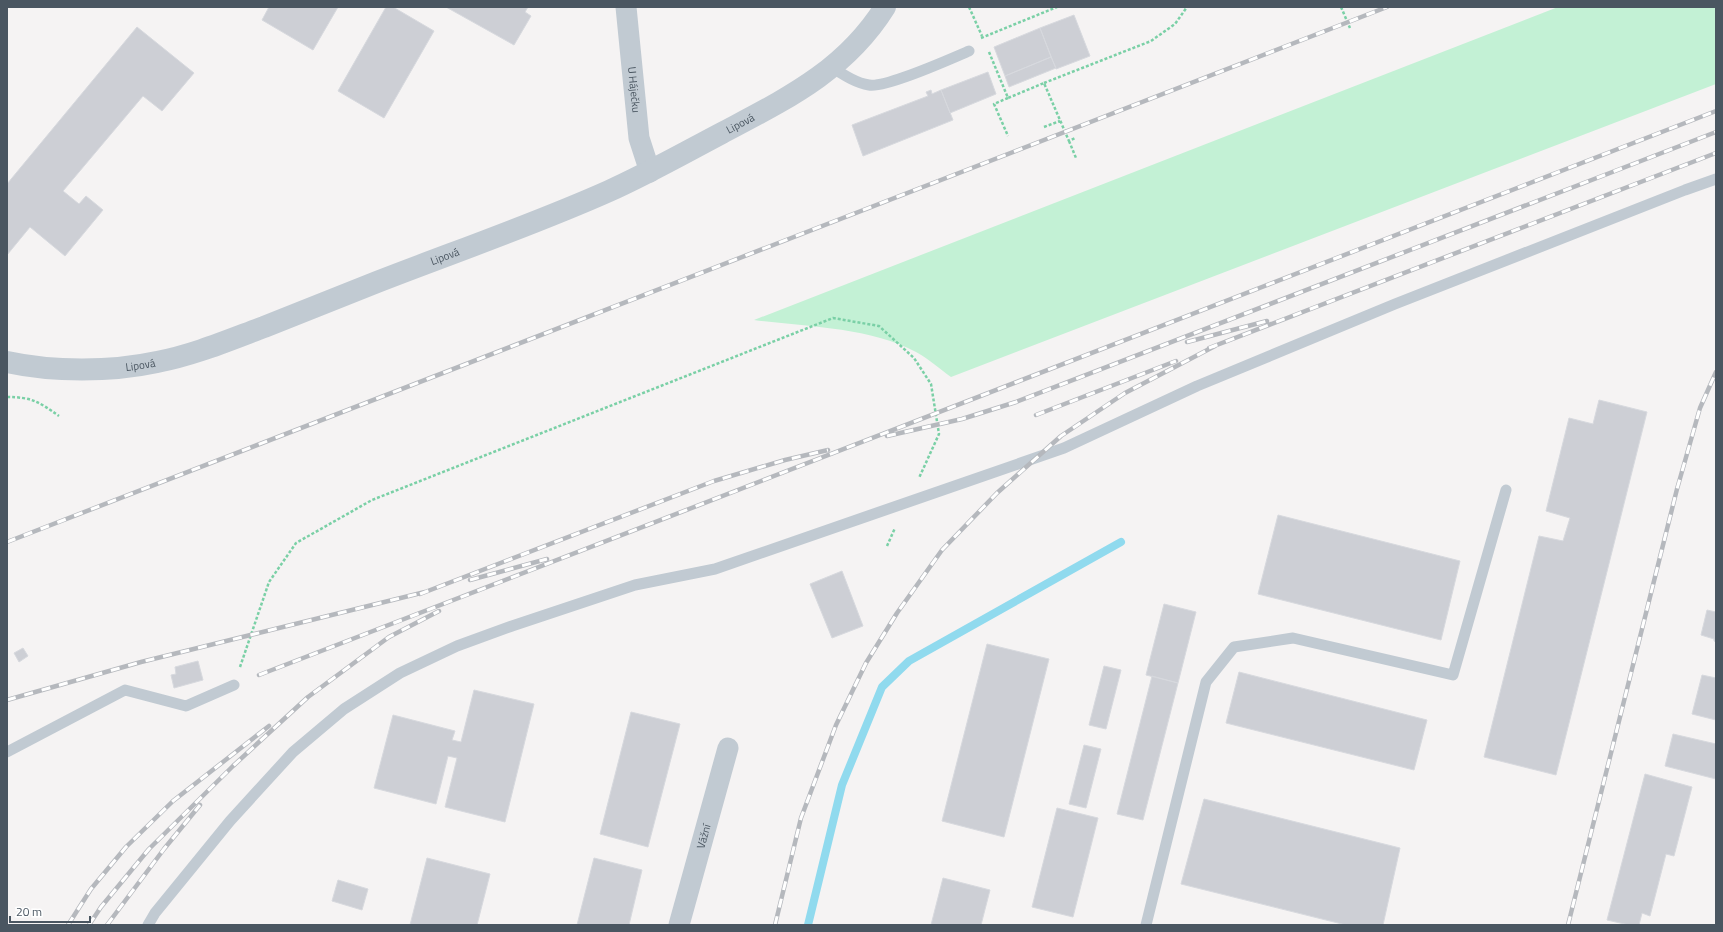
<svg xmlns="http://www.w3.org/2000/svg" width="1723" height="932" font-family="'Titillium Web',sans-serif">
	<rect width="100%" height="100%" fill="#f5f3f3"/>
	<path fill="#c3f1d5" d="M1558,7H1716V84L951,377C940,369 929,359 916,352C869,327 807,327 754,320Z"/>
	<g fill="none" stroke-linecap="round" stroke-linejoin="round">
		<path stroke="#90daee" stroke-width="8" d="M808,925L842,785L882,687L909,661L1121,542"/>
	</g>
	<path fill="#cdcfd5" stroke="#d7d9de" d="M269,7H338L313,50L262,20Z
		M386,7H393L434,31L384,118L338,91Z
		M446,7H528L525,12L531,16L514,45Z
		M1074,15L1090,56L1056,69L1040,28Z
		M137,27L194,73L162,111L143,96L63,191L79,204L86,196L103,210L65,256L30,227L7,255V184Z
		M1040,28L1051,57L1005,76L994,47Z
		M1051,57L1056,68L1009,87L1005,76Z
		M988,72L996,94L950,113L941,90Z
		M931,90L932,94L941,90L953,120L863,156L852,125L928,96L926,92Z
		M1599,400L1647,412L1556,775L1484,757L1539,536L1563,541L1570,518L1546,511L1569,418L1593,424Z
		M1278,515L1460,561L1441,640L1258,594Z
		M842,571L863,626L832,638L810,584Z
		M1164,604L1196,612L1178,683L1146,675Z
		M1707,610L1716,612V642L1714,641V639L1701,635Z
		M987,644L1049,659L1004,837L942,821Z
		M23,648L28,656L19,662L14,653Z
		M198,661L203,680L174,688L171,675L176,674L175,667Z
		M1104,666L1121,670L1106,729L1089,725Z
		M1239,672L1427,720L1414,770L1226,723Z
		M1702,675L1716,678V720L1692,714Z
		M1152,676L1178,683L1143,820L1117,814Z
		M474,690L534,704L505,822L445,807L457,758L448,756L436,804L374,788L393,715L455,731L452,740L461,742Z
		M631,712L680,724L648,847L600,834Z
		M1673,734L1716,744V779L1665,766Z
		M1084,745L1101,749L1086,808L1069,804Z
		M1645,774L1692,787L1674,856L1666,854L1650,916L1642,913L1639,925H1629L1607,920Z
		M1204,799L1400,848L1383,925H1346L1181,884Z
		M1057,808L1098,818L1073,917L1032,907Z
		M427,858L490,874L477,925H410Z
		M594,858L642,870L629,925H577Z
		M943,878L990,890L981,925H931Z
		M338,880L368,889L362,910L332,901Z"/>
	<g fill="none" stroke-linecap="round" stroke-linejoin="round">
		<path stroke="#7ad0a6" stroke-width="2.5" stroke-dasharray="3 2" stroke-linecap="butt" d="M969,7L982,36
			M1341,7L1350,28
			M981,38L1057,7
			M989,52L1008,98L1044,83L1069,141L1075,138
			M1044,83L1151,41L1175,24L1187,7
			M1008,98L994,104L1008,136
			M1044,127L1060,121
			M1069,141L1076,158
			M7,397C32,397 39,402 59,416
			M887,546L895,528
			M240,667L269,582L296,543L372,500L833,318L879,326L914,358L931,384L939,434L919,478"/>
		<path stroke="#c1cad2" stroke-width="11" d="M833,68C844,75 856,83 869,85C886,88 950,59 969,51
			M7,752L125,690L186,706L234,685
			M148,925L155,913L230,821L293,752L344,709L400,673L457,646L512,626L635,585L715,569L1064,448L1197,386L1395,304L1685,190L1716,179
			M1146,925L1206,682L1234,647L1293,638L1453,675L1506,490"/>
		<g stroke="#c1cad2" stroke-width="21">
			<path id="s1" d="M626,7L639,138L650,172"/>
			<path id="s2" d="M679,925L728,748"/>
		</g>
		<path stroke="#c1cad2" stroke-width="22" id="s3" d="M7,362C53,372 111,372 157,362C194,355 229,340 264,327C301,312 339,297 377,282C454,252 533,225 609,191C647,174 684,153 722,133C786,99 845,71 885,7"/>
		<defs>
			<path id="rail" d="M1187,342L1267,321
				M1209,348L1716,153
				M1036,415L1176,361
				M887,436L962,419L1016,402L1716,132
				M7,542L1387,7
				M470,580L547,559
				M420,594L714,481L785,460L828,450
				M259,675C745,488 1230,299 1716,111
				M7,700L141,662L425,592
				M68,925L91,889L126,847L173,801L269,726
				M89,925L101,907L149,849L233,766L308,697L389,637L439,611
				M107,925L164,849L200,805
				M775,925L801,818L836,725L866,663L897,613L942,550L997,493L1061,436L1125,393L1215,346
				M1568,925L1677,489L1700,408L1716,372"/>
		</defs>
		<use href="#rail" stroke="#b5b8bd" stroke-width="4.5"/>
		<use href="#rail" stroke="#fff" stroke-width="3" stroke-dasharray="9" stroke-linecap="butt"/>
	</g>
	<g text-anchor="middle" stroke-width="3" stroke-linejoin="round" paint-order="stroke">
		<g font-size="11" fill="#4a5661" stroke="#fff">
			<text dy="4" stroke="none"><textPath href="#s1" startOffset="83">U Háječku</textPath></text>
			<text dy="4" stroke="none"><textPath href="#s3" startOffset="782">Lipová</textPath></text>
			<text dy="4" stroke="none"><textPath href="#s3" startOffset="458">Lipová</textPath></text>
			<text dy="4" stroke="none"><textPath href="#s3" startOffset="134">Lipová</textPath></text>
			<text dy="4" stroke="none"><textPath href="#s2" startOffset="92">Vážní</textPath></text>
		</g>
	</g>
	<rect width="1723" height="932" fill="none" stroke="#4a5661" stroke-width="16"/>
	<path d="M10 916v6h80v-6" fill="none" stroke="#4a5661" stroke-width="2"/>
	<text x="16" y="916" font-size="12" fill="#4a5661" stroke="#ffffff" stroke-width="3" paint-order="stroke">20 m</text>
</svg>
